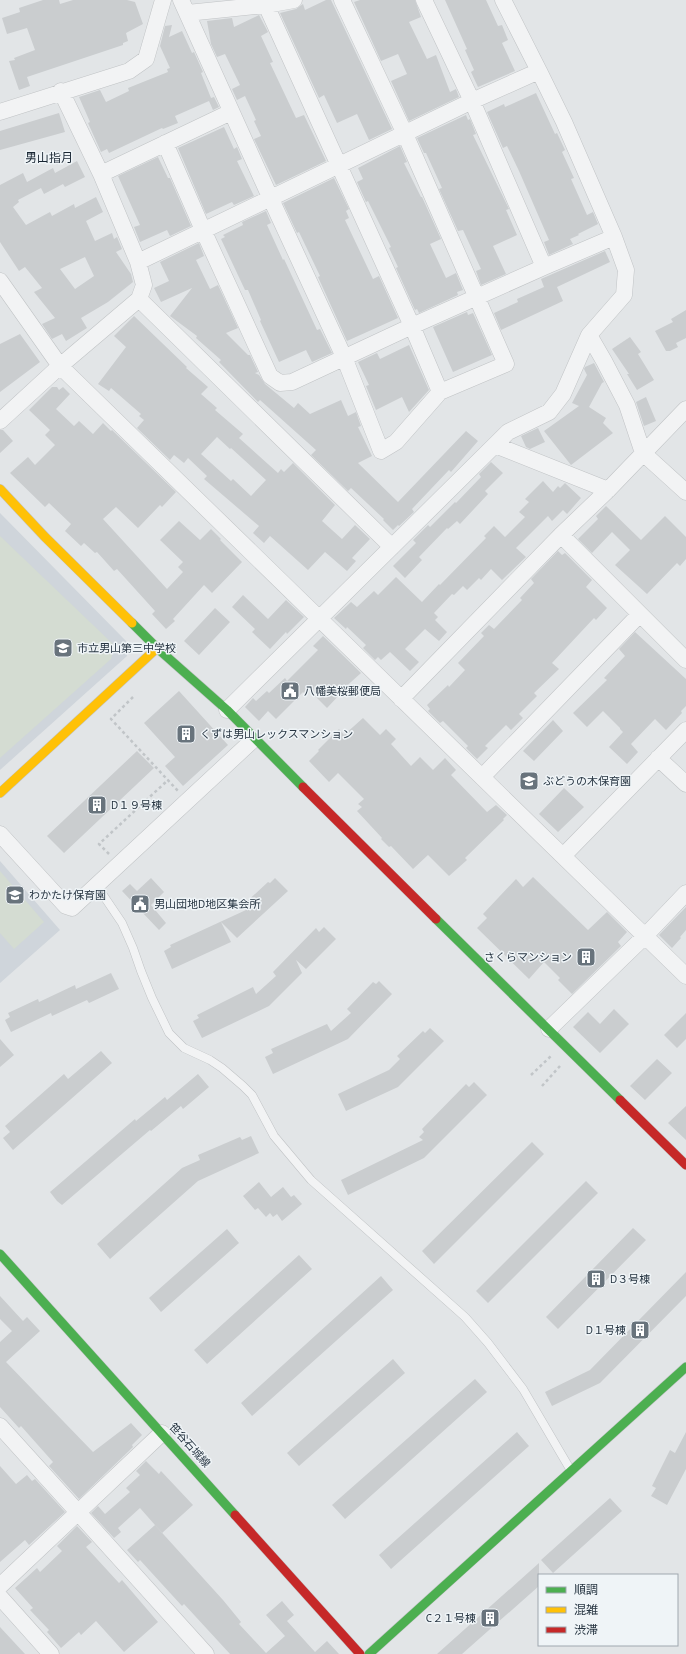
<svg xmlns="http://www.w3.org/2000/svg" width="686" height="1654" font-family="'PT Sans','Noto Sans JP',sans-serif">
	<rect width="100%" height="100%" fill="#e2e5e7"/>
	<path fill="#cfd5db" d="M0,513L126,641L127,656L0,770Z
		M0,861L60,930L0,983Z"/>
	<path fill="#d4dcd2" d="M0,536L115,646L111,659L0,758Z
		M0,871L44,922L14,949L0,933Z"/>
	<path fill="#cacdcf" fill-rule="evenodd" d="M43,0H59L60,4L73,0H127L135,2L143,24L126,33L128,41L123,43V45L27,77L30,86L19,90L9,61L15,60L14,58L35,50L27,28L7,34L2,18L20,12L19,8Z
		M326,0H331L392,129L369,140L357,114L337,123L324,95L319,98L280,13L296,9L303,4L305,10Z
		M360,0H415L421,17L409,22L427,59L436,55L450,92L456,89L459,97L409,121L391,81L407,74L398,54L381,61L354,2Z
		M445,0H486L498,26L502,25L508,40L502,43L515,71L478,87L471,72L474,70L465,50L467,49Z
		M259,15L268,32L261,36L273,62L270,63L296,118L304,115L326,161L276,185L254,139L261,136L254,121L256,120L245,96L237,100L232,89L240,85L225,54L217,57L211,44L207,21L232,18L234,27Z
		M172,25L169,37L182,31L192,53L194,52L203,72L201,73L211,98L214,97L219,107L213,110L209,101L175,116L178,123L163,129L162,128L109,153L107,149L101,152L88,123L90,122L79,97L100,90L106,102L129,91L128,88L168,72L167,69L170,68L160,46L165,26Z
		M536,93L555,134L557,133L565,150L562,152L574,178L571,179L587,215L593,212L598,224L578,234L579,235L570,239L573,244L549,255L544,242L549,240L519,171L507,146L503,148L487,112L504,104L505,107Z
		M59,113L65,132L0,150V131Z
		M466,115L468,120L470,119L476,134L473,135L509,209L506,210L517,235L493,246L506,274L481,285L476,271L481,269L463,230L458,231L439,189L442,188L426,153H424L417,138Z
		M224,127L234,149L237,147L242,159L237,161L254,196L234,205L232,202L206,214L178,148Z
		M400,146L407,162L404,163L421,197H422L441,239L430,244L446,278L456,273L463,290L457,292L458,295L419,313L417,309L415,310L396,268L398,267L389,248L391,247L368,201L366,202L357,182L363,179L358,168Z
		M158,157L168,178H170L191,226L170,236L167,230L140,242L134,227L140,225L118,176Z
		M77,161L85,177L65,187L63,184L44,194L41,188L18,200L19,202L13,207L26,225L50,212L52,216L74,204L75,208L96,197L103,212L86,221L95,241L112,233L114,239L117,237L122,249L116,252L131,274L133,282L108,302L81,318L87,328L66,341L62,334L52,339L42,324L55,318L34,292L42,288L25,267L19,271L0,242V185L23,173L27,182L53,168L55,173ZM85,257L94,276L75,289L60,269Z
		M334,178L349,209L346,211L349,218L345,220L373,279L379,276L398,318L347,341L318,277L320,276L299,232L297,233L283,203Z
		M266,211L271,223L267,225L283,260L284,259L317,330L320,329L332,353L312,362L306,350L279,362L260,321L261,320L248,290H245L221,239L225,237L223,235L243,225L242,222Z
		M199,243L204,256L196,260L210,289L218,285L238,328L226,333L248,355H250L258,372L255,373L259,375L265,384L294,408L298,403L310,414L341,400L348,416L356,412L361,426L358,427L372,456L358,463L398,502L466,431L478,441L451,472L449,470L412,509L414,512L399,526L398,525L393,530L383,520L384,519L351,488L348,491L311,455L316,450L260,400L258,402L219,362L221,360L196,338L197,336L170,316L192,288L161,302L154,288L169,281L160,262Z
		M605,251L610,262L557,287L563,301L501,330L494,313L518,302L517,299L544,287L541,279Z
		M686,310V338L676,343L678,347L670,351H666L655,331L673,322L671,319Z
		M467,312L468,315L473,313L492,355L453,372L433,327Z
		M134,316L187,367L186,368L208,387L201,394L217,408L215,410L243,434L239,438L278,473L281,469L284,472L293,463L335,505L322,521L342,539L355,525L370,539L352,558L356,561L347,571L325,552L308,570L270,536L264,543L253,533L259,526L204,479L207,476L188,458L184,463L174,455L170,460L137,428L144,420L139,416L141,414L111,388L109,391L98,384L126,347L114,336ZM217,437L230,449L231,448L266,480L251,496L233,479L231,481L201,454Z
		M20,334L40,362L0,392V344Z
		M630,337L641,352L638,354L654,380L637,390L627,374H629L612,349Z
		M409,345L429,390L409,412L402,397L376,410L366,386L369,385L358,362L377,353L380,359Z
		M594,363L604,382L602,383L589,407L606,418L603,423L613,433L571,465L544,431L579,406L572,403L587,375L584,369L585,367Z
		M52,387H57L59,390L63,387L70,394L56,409L74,426L79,421L93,434L103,423L111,431L112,430L176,492L162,507L160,505L138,528L116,507L103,519L167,589L183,572L178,567L183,562L160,540L179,521L200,540L211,529L221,539L220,540L242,562L212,593L204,585L173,619L175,621L166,629L152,614L155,611L117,569L114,571L97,552L95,553L84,543L81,546L65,531L71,524L49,503L45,507L10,473L28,457L35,465L55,445L45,435L50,430L29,410Z
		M646,397L656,421L644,426L636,402Z
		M538,428L545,442L530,449L526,447L521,436Z
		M0,430H3L13,441L0,453Z
		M491,462L503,473L485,491L488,494L460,524L457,521L448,529L447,528L419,557L422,560L405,578L393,566L416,543L413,540L428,525L430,527L455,502L456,503L481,477L479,474Z
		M543,481L553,492L558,486L560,488L565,483L566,484L581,498L567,514L563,510L552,521L548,516L516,548L526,557L502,580L491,569L481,580L479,578L467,590L463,586L454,595L452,594L434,613L438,617L435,620L447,632L439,641L425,629L405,649L419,662L410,671L390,652L381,660L378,657L375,660L363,648L366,645L347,627L346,629L334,618L351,602L357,607L374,591L378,595L396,577L422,602L439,584L440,585L486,538L484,536L494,526L505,537L525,517L519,512L529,502L525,499Z
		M606,506L641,540L665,516L686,537V559L680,566L677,563L647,594L615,565L630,550L612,532L592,553L578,539L598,519L596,516Z
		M558,551L562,555L565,553L592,580L586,587L607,608L596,620L594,618L552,663L559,669L534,693L537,696L519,714L523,718L511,730L506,725L485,746L488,748L477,759L466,748L468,746L443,721L440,723L428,711L430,709L427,705L448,685L449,687L465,670L458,663L484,636L481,633L489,625L494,629L522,600L520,598L534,583L531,579Z
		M243,595L268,619L286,600L304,617L287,634L286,632L270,649L252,632L255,629L232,607Z
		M215,608L230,622L199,655L184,641Z
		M635,632L686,679V706L681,711L682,713L666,730L655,719L631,744L638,752L627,764L609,747L623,732L620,729V728L603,711L587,727L573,713L607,680L604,678L625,656L619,649Z
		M323,636L361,673L341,691L342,692L327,708L309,690L305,694L303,692L276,719L268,711L259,721L245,707L253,698L256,701L267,691L269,693L285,678L287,681L318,650L313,646Z
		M179,691L228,745L183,786L165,766L175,757L144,723Z
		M363,718L380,735L386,729L396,739L391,744L411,766L420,757L433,770L445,758L456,770L451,775L487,812L496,805L507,815L503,819L504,820L465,858L467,860L449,876L428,855L413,869L391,846L389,847L381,839L382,838L357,811L362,807L358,804L364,799L338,773L329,782L309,761L319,751L318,750L339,729L344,735Z
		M553,720L563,731L534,761L523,751Z
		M137,751L154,768L64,853L47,836Z
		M564,788L584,807L558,832L539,814Z
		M533,877L588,930L607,912L627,932L618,942L621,946L572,994L558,980L560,978L544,962L529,979L477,928L487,918L483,914L516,879L523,887Z
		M151,878L164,892L151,905L166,923L159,930L122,891L130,884L137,891Z
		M275,878L288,891L237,938L221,922L231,942L172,969L164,951L171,947L170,945L246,910L242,906L268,882L270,883Z
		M686,907V930L680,937L681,938L672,948L659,935Z
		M324,927L336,939L306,969L296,960L302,973L269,1006L202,1038L193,1021L199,1018L197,1015L253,987L256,994L276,976L273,972L316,928L319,932Z
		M111,973L119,989L89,1003L87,1000L52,1016L51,1013L11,1032L5,1020L10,1017L8,1013L38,999L39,1002L75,985L76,989Z
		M379,981L392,994L348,1039L273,1074L265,1057L273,1053L271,1049L327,1024L331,1031L351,1013L347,1009L373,982L376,984Z
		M614,1009L629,1024L600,1053L573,1027L588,1012L600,1024Z
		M686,1013V1039L677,1048L664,1035Z
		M430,1028L444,1041L398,1087L346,1111L338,1094L389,1070L400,1059L397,1056L423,1031L425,1033Z
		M0,1039L14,1055L0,1067Z
		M101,1051L112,1063L13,1150L3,1138L10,1132L5,1126L64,1074L68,1079Z
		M657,1059L672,1073L645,1100L630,1086Z
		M198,1074L209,1087L183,1109L181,1106L151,1131L150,1130L62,1205L57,1201L50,1192L135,1119L136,1121L165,1097L167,1100Z
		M474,1082L487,1095L424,1158L348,1195L341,1180L423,1140L419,1137L424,1132L422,1129L466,1084L469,1087Z
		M686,1106V1140L668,1123Z
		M251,1136L259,1153L198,1181L110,1259L97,1244L182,1168L200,1160L198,1155L240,1137L242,1140Z
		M532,1142L544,1154L434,1264L422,1251Z
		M586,1181L598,1193L488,1303L476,1291Z
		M259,1182L271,1197L283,1187L291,1197L294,1195L302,1204L282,1221L277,1214L273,1217L270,1213L266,1217L258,1208L255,1210L243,1196Z
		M633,1228L646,1240L558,1329L546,1317Z
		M227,1229L239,1243L161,1312L149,1298Z
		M299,1255L312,1269L207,1364L194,1350Z
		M686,1272V1296L600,1383L552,1406L545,1392L590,1370Z
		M381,1276L393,1290L252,1416L241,1403Z
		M0,1296L23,1321L27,1317L40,1331L6,1362L93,1452L131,1423L142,1435L132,1445L133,1447L79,1499L49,1466L53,1462L21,1426L19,1428L0,1407V1342L12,1331L0,1319Z
		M393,1359L405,1373L299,1466L287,1453Z
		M475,1379L487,1392L345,1519L332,1505Z
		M517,1432L529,1446L391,1569L379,1555Z
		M686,1432V1469L667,1505L651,1496L656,1488L652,1486L670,1450L675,1453Z
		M146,1461L159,1474L161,1471L193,1505L162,1533L140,1508L118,1528L121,1532L114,1538L91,1513L98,1506L105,1514L130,1492L126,1488L140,1475L136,1471Z
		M0,1466L16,1484L27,1475L32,1481L35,1479L65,1512L29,1545L25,1540L0,1562Z
		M610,1498L622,1511L553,1573L541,1560Z
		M155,1525L223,1600L241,1622L239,1624L266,1653L285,1636L266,1615L282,1601L294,1615L287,1621L315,1652L327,1641L339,1654H230L184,1604L182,1606L140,1560L138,1562L127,1550Z
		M77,1526L92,1542L86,1547L119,1583L122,1580L158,1622L124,1652L96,1621L81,1635L79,1632L61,1648L47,1632L49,1630L30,1610L33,1608L15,1588L37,1568L40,1572L62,1551L57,1546Z
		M539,1563V1586L462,1654H437Z
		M0,1627L25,1654H0Z"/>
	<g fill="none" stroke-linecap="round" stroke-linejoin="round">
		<defs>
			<path id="lane" d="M97,886L122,923L133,948L141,971L152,998L169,1033L184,1048L210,1060L222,1068L243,1086L252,1095L274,1136L311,1180L465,1317L488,1343L523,1389L570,1469"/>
			<path id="street" d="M181,0L270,197L344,357L381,451L396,442L440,392L506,364L405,134L342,0
				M266,5L412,326L440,392
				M187,13L266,5L294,0
				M539,71L564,122L614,237L544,267
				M61,91L101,174
				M0,112L129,71L146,59L163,0
				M165,143L203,230L270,376L280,383L292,382L412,326L544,267L472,101L539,71L503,0
				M138,262L472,101L424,0
				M0,281L60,366L686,976
				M139,299L392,547
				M589,335L624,295L626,270L614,237
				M0,421L60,366L139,299L144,285L138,262L101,174L231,112
				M495,445L608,490
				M561,535L686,660
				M401,699L561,535L608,490L686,409
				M227,710L508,432L549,412L563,394L589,335L604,361L627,405L643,453L686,492
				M658,758L686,784
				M482,777L640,614
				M0,834L66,906L72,908L254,739
				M563,856L686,730
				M549,1029L645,936L686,893
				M0,1426L206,1654
				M0,1586L162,1433
				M0,1597L51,1654"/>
			<path id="fast" d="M132,623L157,648L227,710L303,787
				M436,919L620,1100
				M0,1254L235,1515
				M369,1654L686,1367"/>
			<path id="slow" d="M0,489L45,537L132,623
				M0,793L157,648"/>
			<path id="jam" d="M303,787L436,919
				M620,1100L686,1165
				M235,1515L360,1654"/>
		</defs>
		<use href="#lane" stroke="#c0c3c5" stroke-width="9"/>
		<use href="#street" stroke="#c0c3c5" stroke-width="17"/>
		<use href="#fast" stroke="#c0c3c5" stroke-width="10"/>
		<use href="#slow" stroke="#c0c3c5" stroke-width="10"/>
		<use href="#jam" stroke="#c0c3c5" stroke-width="10"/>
		<path stroke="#c1c5c8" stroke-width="2.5" stroke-dasharray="3 3" stroke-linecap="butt" d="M133,697L111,719L178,791
			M109,854L99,844L168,780
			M531,1075L551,1056
			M542,1086L560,1066"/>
		<use href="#lane" stroke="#f2f3f4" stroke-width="8"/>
		<use href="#street" stroke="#f2f3f4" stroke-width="16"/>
		<use href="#fast" stroke="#4caf50" stroke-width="9"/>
		<use href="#slow" stroke="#ffc107" stroke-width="9"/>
		<use href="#jam" stroke="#c62828" stroke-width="9"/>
	</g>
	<defs>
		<symbol id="school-square" viewBox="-11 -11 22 22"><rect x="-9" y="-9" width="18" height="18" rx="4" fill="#68737c" stroke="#eff4f7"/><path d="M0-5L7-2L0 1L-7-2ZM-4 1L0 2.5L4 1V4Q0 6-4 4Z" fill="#fff"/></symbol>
		<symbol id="civic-square" viewBox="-11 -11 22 22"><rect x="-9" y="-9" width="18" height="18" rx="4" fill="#68737c" stroke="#eff4f7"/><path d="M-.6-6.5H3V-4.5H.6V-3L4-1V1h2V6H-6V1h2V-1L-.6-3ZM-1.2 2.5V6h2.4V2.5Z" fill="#fff"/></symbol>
		<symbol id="building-square" viewBox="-11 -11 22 22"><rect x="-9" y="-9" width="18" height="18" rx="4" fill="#68737c" stroke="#eff4f7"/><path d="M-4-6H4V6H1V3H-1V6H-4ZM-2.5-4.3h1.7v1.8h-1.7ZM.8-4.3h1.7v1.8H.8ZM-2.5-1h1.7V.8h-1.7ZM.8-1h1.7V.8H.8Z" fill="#fff"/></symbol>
	</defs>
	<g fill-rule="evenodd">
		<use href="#school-square" x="52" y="637" width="22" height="22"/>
		<use href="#civic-square" x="279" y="680" width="22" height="22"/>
		<use href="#building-square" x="175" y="723" width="22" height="22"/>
		<use href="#school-square" x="518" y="770" width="22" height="22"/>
		<use href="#building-square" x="86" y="794" width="22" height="22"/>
		<use href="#school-square" x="4" y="884" width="22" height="22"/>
		<use href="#civic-square" x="129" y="893" width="22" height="22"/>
		<use href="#building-square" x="575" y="946" width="22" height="22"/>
		<use href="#building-square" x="585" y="1268" width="22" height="22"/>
		<use href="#building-square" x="629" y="1319" width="22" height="22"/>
		<use href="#building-square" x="479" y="1607" width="22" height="22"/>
	</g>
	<g text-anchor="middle" stroke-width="3" stroke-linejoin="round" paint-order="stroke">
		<g font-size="11" fill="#273542" stroke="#eff4f7" text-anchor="start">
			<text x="77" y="652">市立男山第三中学校</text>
			<text x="304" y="695">八幡美桜郵便局</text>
			<text x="200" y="738">くずは男山レックスマンション</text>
			<text x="543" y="785">ぶどうの木保育園</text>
			<text x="111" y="809">D１９号棟</text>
			<text x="29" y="899">わかたけ保育園</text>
			<text x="154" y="908">男山団地D地区集会所</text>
			<text x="572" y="961" text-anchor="end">さくらマンション</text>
			<text x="610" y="1283">D３号棟</text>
			<text x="626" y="1334" text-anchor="end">D１号棟</text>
			<text x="476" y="1622" text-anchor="end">C２１号棟</text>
		</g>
		<g font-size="11" fill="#273542" stroke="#eff4f7">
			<text transform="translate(190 1445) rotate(48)" y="4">笹谷石城線</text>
		</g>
		<g font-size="12" fill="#192633" stroke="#eff4f7">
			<text x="49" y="162">男山指月</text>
		</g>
	</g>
	<rect x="538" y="1574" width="140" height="72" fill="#eff4f7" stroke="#9fa8af"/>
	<rect x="546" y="1587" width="20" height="6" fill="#4caf50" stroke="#9fa8af"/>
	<text x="574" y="1594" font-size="12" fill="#273542">順調</text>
	<rect x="546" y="1607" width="20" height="6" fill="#ffc107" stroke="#9fa8af"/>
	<text x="574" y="1614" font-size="12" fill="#273542">混雑</text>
	<rect x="546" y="1627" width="20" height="6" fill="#c62828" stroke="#9fa8af"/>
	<text x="574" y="1634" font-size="12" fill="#273542">渋滞</text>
</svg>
